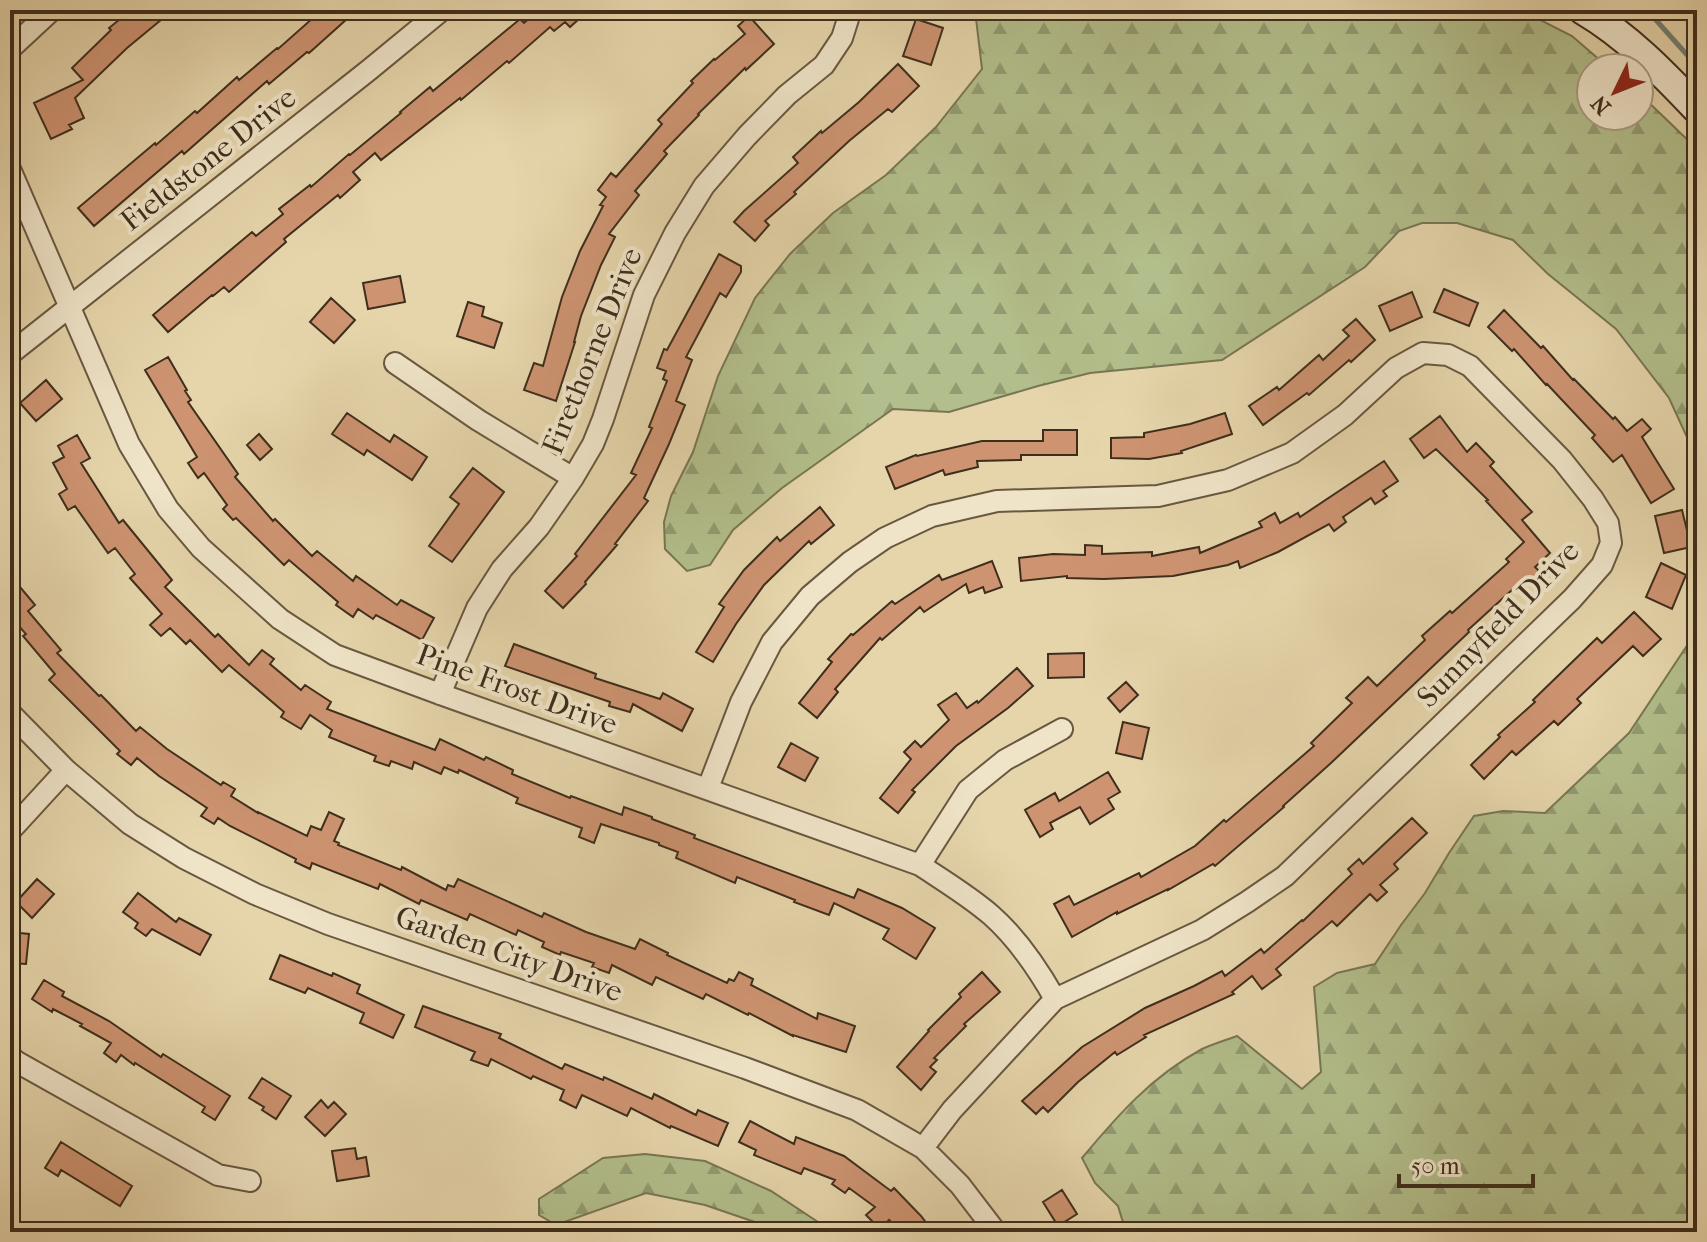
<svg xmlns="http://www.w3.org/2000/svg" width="1707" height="1242" font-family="'IM FELL French Canon',serif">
	<defs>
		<pattern id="forest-firs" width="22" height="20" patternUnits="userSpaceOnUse" patternTransform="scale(2)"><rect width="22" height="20" fill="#b2be8b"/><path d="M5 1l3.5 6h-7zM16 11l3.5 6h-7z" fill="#929b71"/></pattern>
	</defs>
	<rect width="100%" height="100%" fill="#e6d5ab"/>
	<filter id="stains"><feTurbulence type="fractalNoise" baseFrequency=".0025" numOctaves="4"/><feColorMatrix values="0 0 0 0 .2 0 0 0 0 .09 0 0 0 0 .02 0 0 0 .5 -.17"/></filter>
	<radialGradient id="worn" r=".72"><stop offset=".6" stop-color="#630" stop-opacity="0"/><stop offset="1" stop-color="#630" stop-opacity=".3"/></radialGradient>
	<path fill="url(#forest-firs)" stroke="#787654" stroke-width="2" d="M975,10H1521L1572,36L1609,68H1591V116H1639V93L1697,149V459L1669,398L1616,329L1548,274L1513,240L1457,223H1422L1399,231L1365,267L1222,360L1090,373L1038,386L949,412L893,409L782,488L733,530L710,565L687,571L665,549L664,522L671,496L693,452L718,376L755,298L790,254L833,213L886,175L936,127L982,69Z
		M1697,627V1232H1126L1118,1206L1095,1183L1082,1158C1118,1115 1151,1077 1202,1049C1213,1044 1226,1040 1237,1036L1302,1089L1321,1072L1314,987L1337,973L1375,964L1401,925L1425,893L1449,853L1474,816L1503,811L1545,813L1629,733L1690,641Z
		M645,1154L705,1161L771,1191L833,1232H784L705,1205L646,1193L556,1225L539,1215V1199L603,1158Z"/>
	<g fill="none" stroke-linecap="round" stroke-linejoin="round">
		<path stroke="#748174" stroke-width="5" d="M1647,10L1697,66"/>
	</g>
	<path fill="#ce9472" stroke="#3f2e1c" stroke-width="2" d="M135,10H173L127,48L75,98L84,118L69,125L72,129L51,139L34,103L83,80L72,68L111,30L109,28L125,15L127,17Z
		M322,10H357L309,53L307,52L269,84L267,81L184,154L182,151L94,226L78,208L155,143L156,145L195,111L197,113L237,77L239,80L277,48L278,49Z
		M539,10H589L570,27L565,22L554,31L550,27L509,63L507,61L461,100L460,98L381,160L375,153L353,172L360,180L340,198L338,195L284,239L286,242L229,292L224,287L213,296L212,295L168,332L153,315L252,232L256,236L283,214L279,209L310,185L311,187L349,154L350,155L401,113L400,112L430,87L433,91L520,19L524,23Z
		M749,16L774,44L746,70L745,68L698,114L699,115L664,151L667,154L635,191L639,195L609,234L615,237L601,265L581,316L574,342H575L556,401L524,390L534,363L543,366L562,297L580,251L603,206L600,205L606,197L598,190L611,173L616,177L662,124L658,120L693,83L691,81L714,59L715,60L745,34L738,26Z
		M916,19L943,28L931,65L903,56Z
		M898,64L919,86L892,112L888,109L849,141L794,192L796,194L765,221L769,225L755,241L734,222L744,211L798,163L793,157L821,131L822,133L859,102Z
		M719,254L741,266V272L726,297L720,293L686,357L692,360L676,401L685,405L669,444L644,498L648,501L615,544L617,545L585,582L586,584L563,608L545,591L577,556L575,554L636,475L631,473L652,428L649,427L667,381L663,379L666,371L657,368L664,349L667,350Z
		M400,276L405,302L368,309L363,283Z
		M1444,289L1478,303L1469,326L1434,312Z
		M1412,292L1422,317L1390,331L1379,306Z
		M331,298L355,320L334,343L310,322Z
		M468,302L484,307L482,316L502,323L494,348L457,336Z
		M1504,310L1541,348L1543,346L1573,380L1574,379L1613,419L1615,417L1627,431L1642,419L1651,429L1642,437L1674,489L1651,503L1622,455L1613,462L1592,438L1595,435L1547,384L1546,385L1514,349L1512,351L1488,327Z
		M1356,319L1375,340L1351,362L1349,360L1309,395L1307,393L1263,425L1249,406L1277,387L1279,390L1319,355L1323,360L1349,336L1343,330Z
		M168,357L187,390L185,391L191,400L188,402L238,474L235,477L273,521L275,519L312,556L317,551L353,581L356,576L397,605L401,600L434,618L422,640L376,615L373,619L358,609L353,617L336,605L338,602L289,560L284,565L236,518L233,520L223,509L227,505L204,473L198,478L188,463L197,457L145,370Z
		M46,380L62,399L36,421L20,403Z
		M347,413L390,442L394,435L427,457L412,480L367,450L364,455L332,434Z
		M1225,413L1232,434L1181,451L1182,453L1149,459L1111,458V438L1144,437V433L1190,424Z
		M1440,416L1467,452L1476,443L1494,462L1490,466L1532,512L1522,520L1550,553L1535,567L1541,573L1528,584L1524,579L1468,630L1469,632L1331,763L1283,806L1284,807L1215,866L1213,864L1168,890V889L1117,914V912L1072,937L1054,904L1069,896L1074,905L1139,873L1141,877L1195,846L1224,820L1226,822L1314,746L1311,743L1352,703L1346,698L1368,677L1377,686L1425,640L1422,636L1450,611L1452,613L1509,562L1506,559L1524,542L1486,501L1488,500L1436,449L1424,458L1410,439Z
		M1043,430H1077V455H1021V460L977,461L978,467L945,475L943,470L895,489L886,467L916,455L917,456L982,441H1043Z
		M259,434L272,449L260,460L247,445Z
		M77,435L90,458L81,463L119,523L123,520L172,580L165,587L215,637L218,634L249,665L262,650L274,659L270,664L301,690L305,685L331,702L327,709L435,750L440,739L484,760L486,757L513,770L512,774L570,798L571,796L622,815L624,807L652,817V819L695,835L694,838L854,898L858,889L902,908L935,928L916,959L883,939L889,929L834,903L829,915L794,902L795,900L737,877L735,883L676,858L678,852L659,845V843L601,824L594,843L579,837L582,828L516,803L518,798L459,770L458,773L444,767L441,774L414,762L412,769L391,761L389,766L374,761L376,756L329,737L332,730L310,715L301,729L281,717L284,712L229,665L222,672L190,640L186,644L170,628L161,636L150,625L162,614L130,578L135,574L115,548L108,553L75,506L68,510L59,494L67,489L53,463L64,457L58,446Z
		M1384,461L1398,481L1383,491L1387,496L1375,504L1371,498L1343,517L1346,522L1334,531L1329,524L1278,552L1240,568L1238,561L1228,565L1173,576L1104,579L1067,578V576L1021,581L1019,558L1053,554L1085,555V545L1102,546V554L1152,552V556L1199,547L1200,553L1262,527L1259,522L1275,513L1280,523L1298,513L1300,517Z
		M473,468L504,492L452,562L429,546L459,504L450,497Z
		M820,507L834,525L811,544L809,541L764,585L736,624L713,662L696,652L724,607L719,604L744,570L777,537L780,541Z
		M1682,510L1691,547L1664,553L1655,516Z
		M992,561L1002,587L985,593L983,587L969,593L966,584L924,612L920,607L882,640L880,638L835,689L838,692L817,718L799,703L832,662L828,659L851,634L853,635L892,601L895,604L939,575L942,580Z
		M1661,563L1686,575L1672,609L1646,597Z
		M10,575L35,605L28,611L61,650L57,653L99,696L101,695L136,731L140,727L167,749L221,785L223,782L235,789L231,796L258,813V812L307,836L311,826L321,830L329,812L344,819L334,841L339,843L338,845L401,870L402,867L446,890L448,885L454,887L458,879L542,917L544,913L586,932L635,949L640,939L668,953L667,955L727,983L729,979L734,981L739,972L753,979L751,985L817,1019L818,1013L855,1026L846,1052L793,1035V1036L749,1013L748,1015L706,994L703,999L656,977L652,985L612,965L609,973L592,967L594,963L561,952L560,955L542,947L544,942L518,930L516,935L470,914L467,920L421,900L419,904L380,884L378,889L312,863L310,869L295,862L296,859L230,826L218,818L214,824L201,816L207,808L159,776L137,758L131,765L117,754L120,751L49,680L55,674L23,636L26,634L10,616Z
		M1634,612L1661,639L1643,656L1633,646L1577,699L1581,703L1558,725L1554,721L1516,755L1512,751L1484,779L1471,765L1500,737L1498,735L1535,702L1533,700L1597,638L1602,643Z
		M514,644L596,674L595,678L660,699L663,693L693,709L682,731L633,704L630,712L609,706L610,702L505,666Z
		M1084,653V677L1048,678V654Z
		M1017,668L1033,686L1008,708L956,746L912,790L915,792L898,813L880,798L911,759L904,752L915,741L921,747L949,720L938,705L956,693L967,708L977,701L978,703Z
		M1126,682L1138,695L1120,712L1108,698Z
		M1123,722L1149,728L1142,759L1116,753Z
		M791,743L818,758L805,781L778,767Z
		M1108,772L1120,792L1108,799L1114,809L1090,824L1080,807L1050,823L1053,829L1040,837L1025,810L1055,793L1059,801Z
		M1412,818L1427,833L1394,864L1398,869L1380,885L1387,892L1377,901L1370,894L1337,926L1332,921L1276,969L1281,975L1262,989L1252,976L1232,992L1234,994L1144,1035L1146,1037L1117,1055L1115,1052L1078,1082L1048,1112L1043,1107L1036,1114L1022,1101L1082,1047L1145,1008L1194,986L1222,971L1225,976L1261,949L1264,953L1302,920L1303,921L1352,874L1348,869L1359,859L1363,864Z
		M37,879L54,894L32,918L16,902Z
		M138,893L176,922L179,918L211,935L200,955L152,929L146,936L135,928L138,923L123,912Z
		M10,932L29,934L26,964L10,963Z
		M280,955L332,976L333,973L360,985L357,993L404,1015L393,1038L360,1023L364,1013L308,988L305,993L270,979Z
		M982,972L1000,992L964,1024L966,1026L934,1058L937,1060L930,1067L936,1072L921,1090L897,1067L929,1031L928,1030L961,997L959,994Z
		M44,980L64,992L62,996L109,1021L161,1057L163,1054L230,1096L215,1120L202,1112L205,1107L135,1063L134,1065L121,1055L116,1062L104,1053L111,1043L80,1026L82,1024L53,1009L52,1012L32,999Z
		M423,1006L501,1034L499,1038L562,1069L565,1064L603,1080L604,1077L652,1099L654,1094L696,1115L698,1110L728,1123L718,1146L671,1126L670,1128L631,1108L627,1116L582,1095L576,1108L560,1100L564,1090L533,1076L531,1079L491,1059L488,1066L471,1060L475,1052L415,1027Z
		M262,1078L291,1096L276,1119L262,1110L264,1107L249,1098Z
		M321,1100L328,1108L334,1102L346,1114L325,1136L305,1117Z
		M750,1121L794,1144L796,1137L844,1156L891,1191L894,1188L921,1216L933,1232H901L889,1220L880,1229L866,1215L875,1207L849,1188L845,1193L832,1184L835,1180L804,1168L801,1174L754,1155L756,1150L739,1142Z
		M61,1142L132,1186L120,1206L61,1170L58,1176L45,1168Z
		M355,1148L357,1159L366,1157L369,1176L337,1181L332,1151Z
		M1062,1190L1077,1214L1058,1226L1043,1202Z"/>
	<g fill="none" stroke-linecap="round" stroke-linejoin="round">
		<defs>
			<path id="street" d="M10,49L52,10
				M10,169L129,444L168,509L201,548L280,619L335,655L440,694L920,865C944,881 969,896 991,915C1017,938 1038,969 1055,999
				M10,354L369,70L442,10
				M395,363L478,420L573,478
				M440,694L477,608L502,569L539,527L573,478L593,444L603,419L644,295L675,233L704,186L747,136L787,95L824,65L842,38L848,19V10
				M10,713L66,770L130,824L184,858L255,894L328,924L745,1068L857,1110L923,1148L960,1185L996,1232
				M708,788L741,702L772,642L810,596L850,562L885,538L932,516L997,501L1158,496L1228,480L1292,453L1345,415L1396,368L1423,353L1448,355L1470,366L1562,460L1593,499L1608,523L1611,543L1602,565L1572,599L1285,876L1247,902L1202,930L1055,999L952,1110L923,1148
				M10,831L66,770
				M920,865L968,790L1005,760L1062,729
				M10,1056L17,1062L218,1175L250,1181"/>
			<path id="secondary" d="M1583,10C1627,36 1662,72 1697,109"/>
		</defs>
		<use href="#street" stroke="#695840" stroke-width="24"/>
		<use href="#secondary" stroke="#3f2e1c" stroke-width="32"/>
		<use href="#street" stroke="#efe4c8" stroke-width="20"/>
		<use href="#secondary" stroke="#efe4c8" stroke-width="28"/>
	</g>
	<g text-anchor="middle" stroke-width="8" stroke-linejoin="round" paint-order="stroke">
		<g font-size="30" fill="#3f2e1c" stroke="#efe4c8">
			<text transform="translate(208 159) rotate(-38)" y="10">Fieldstone Drive</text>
			<text transform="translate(592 351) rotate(-68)" y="10">Firethorne Drive</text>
			<text transform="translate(1498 624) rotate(-46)" y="10">Sunnyfield Drive</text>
			<text transform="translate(517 689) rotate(20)" y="10">Pine Frost Drive</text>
			<text transform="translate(509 954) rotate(19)" y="10">Garden City Drive</text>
		</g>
	</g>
	<rect width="1707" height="1242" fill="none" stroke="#e6d5ab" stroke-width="40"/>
	<rect x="12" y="12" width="1683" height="1218" fill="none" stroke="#3f2e1c" stroke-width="4"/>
	<rect x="20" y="20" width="1667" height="1202" fill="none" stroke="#3f2e1c" stroke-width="2"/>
	<g transform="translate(1615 92) rotate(227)"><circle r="38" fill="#efe4c8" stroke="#a99b83" stroke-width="2"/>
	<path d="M0-6L14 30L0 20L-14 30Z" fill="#8f2418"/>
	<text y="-12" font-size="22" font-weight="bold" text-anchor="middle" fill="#3f2e1c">N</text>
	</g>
	<path d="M1399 1174v12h134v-12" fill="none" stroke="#3f2e1c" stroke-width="4"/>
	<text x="1411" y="1174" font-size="24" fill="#3f2e1c" stroke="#efe4c8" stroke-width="6" paint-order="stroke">50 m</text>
	<rect width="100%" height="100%" filter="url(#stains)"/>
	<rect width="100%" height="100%" fill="url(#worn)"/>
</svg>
